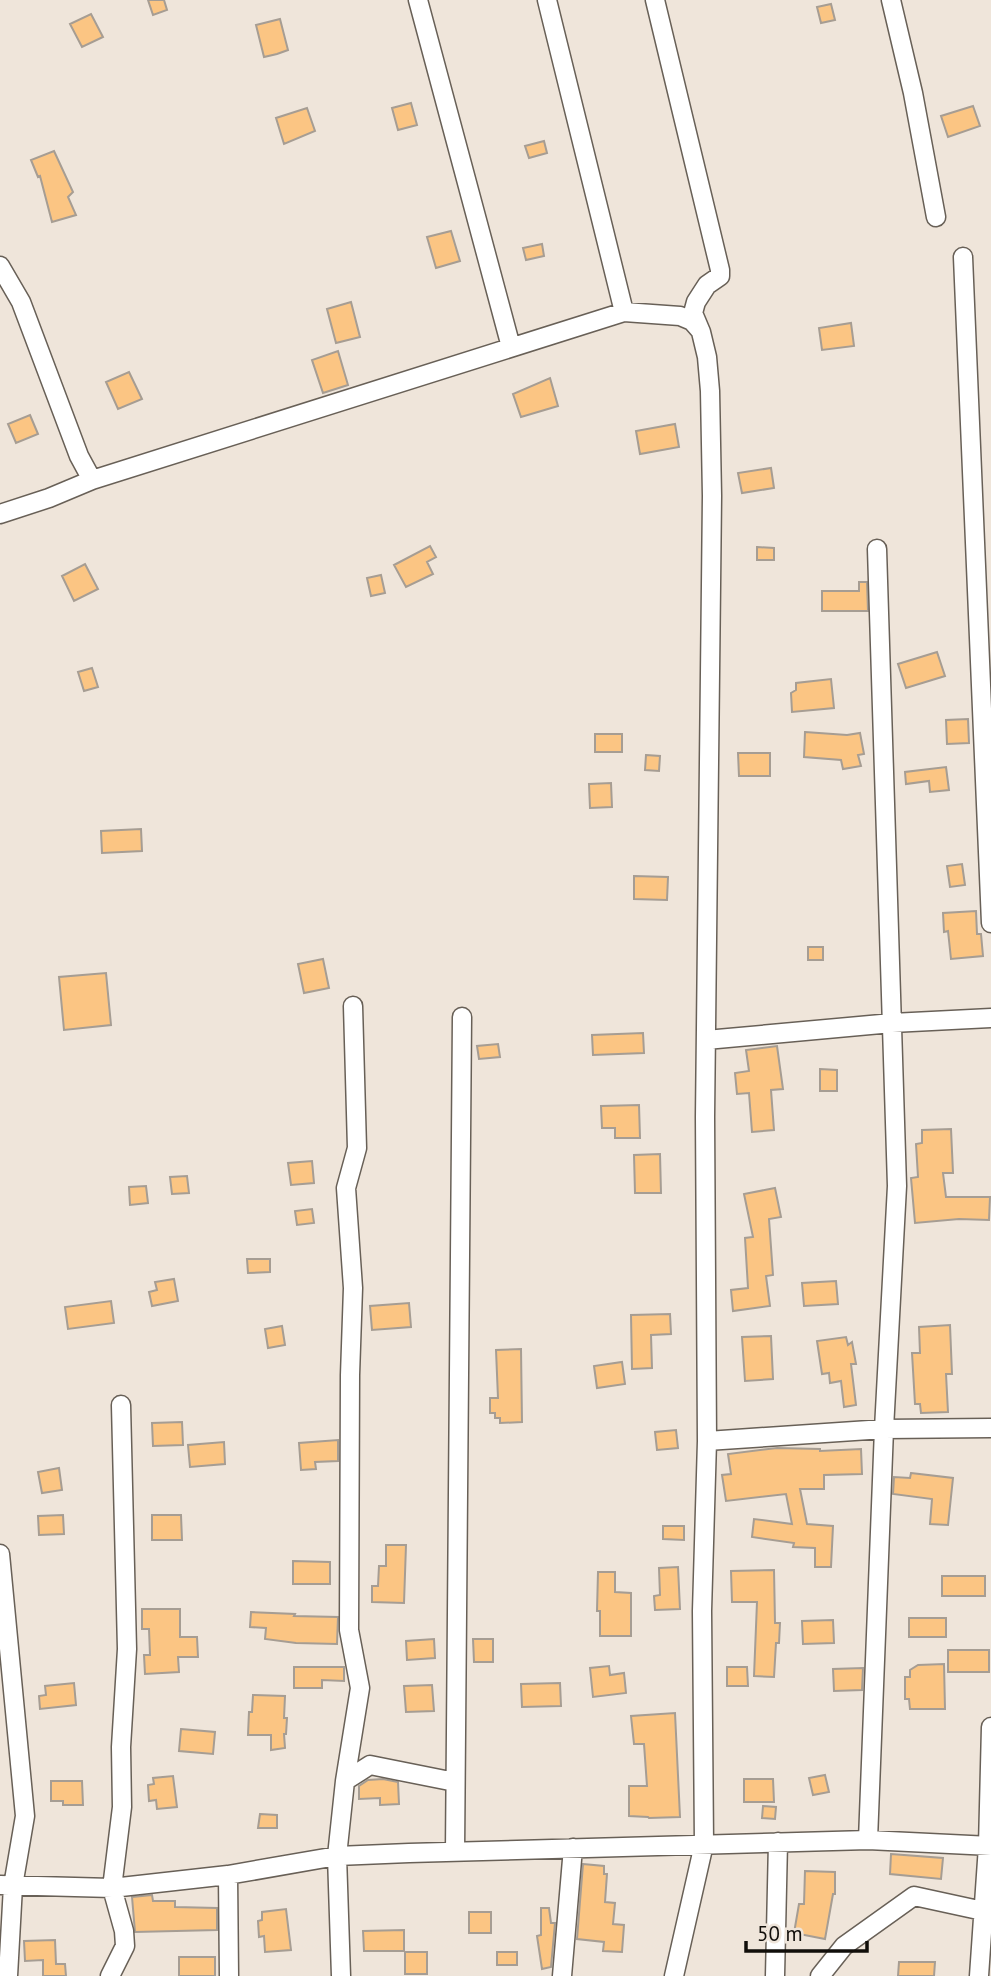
<svg xmlns="http://www.w3.org/2000/svg" width="991" height="1976" font-family="'PT Sans',sans-serif">
	<rect width="100%" height="100%" fill="#efe5da"/>
	<path fill="#fbc583" stroke="#a69d93" stroke-width="2" d="M148,0H164L167,10L153,15Z
		M831,4L835,20L821,23L817,7Z
		M91,14L103,37L82,47L70,24Z
		M280,19L288,50L277,54L264,57L256,25Z
		M411,103L417,125L398,130L392,108Z
		M973,106L980,126L948,137L941,116Z
		M307,108L315,131L284,144L276,118Z
		M544,141L547,153L529,158L525,146Z
		M54,151L73,192L68,197L76,215L52,222L40,176L38,177L31,160Z
		M451,231L460,261L436,268L427,237Z
		M542,244L544,256L526,260L523,248Z
		M351,302L360,337L336,343L327,309Z
		M851,323L854,346L822,350L819,328Z
		M338,351L348,385L323,393L312,360Z
		M129,372L142,399L118,409L106,382Z
		M550,378L558,406L521,417L513,394Z
		M30,415L38,434L16,443L8,424Z
		M675,424L679,447L640,454L636,431Z
		M771,468L774,488L742,493L738,473Z
		M430,546L436,557L427,562L433,574L406,587L394,565Z
		M757,547L774,548V560H757Z
		M85,564L98,589L74,601L62,576Z
		M381,575L385,593L371,596L367,578Z
		M859,582H867L868,611H822V591H859Z
		M937,652L945,676L906,688L898,664Z
		M92,668L98,687L84,691L78,672Z
		M831,679L834,708L792,712L791,693L796,690V683Z
		M968,719L969,743L947,744L946,720Z
		M805,732L847,735L860,733L864,754L858,755L861,766L843,769L841,760L804,757Z
		M595,734H622V752H595Z
		M738,753H770V776H739Z
		M646,755L660,756L659,771L645,770Z
		M946,767L949,790L930,792L929,781L906,784L905,772Z
		M611,783L612,807L590,808L589,784Z
		M141,829L142,851L102,853L101,831Z
		M962,864L965,885L950,887L947,866Z
		M634,876L668,877L667,900L634,899Z
		M976,911L977,934H981L983,956L951,959L948,931L944,932L943,913Z
		M808,947H823V960H808Z
		M323,959L329,988L304,993L298,964Z
		M106,973L111,1025L64,1030L59,977Z
		M643,1033L644,1053L593,1055L592,1035Z
		M498,1044L500,1057L479,1059L477,1046Z
		M777,1046L783,1089L771,1090L774,1130L752,1132L749,1093L737,1094L735,1073L749,1071L746,1050Z
		M820,1069L837,1070V1091H820Z
		M639,1105L640,1138H615V1128H602L601,1106Z
		M951,1129L953,1173H943L946,1197H990L989,1220L959,1219L915,1223L911,1178L918,1177L916,1144L922,1143V1130Z
		M660,1154L661,1193H635L634,1155Z
		M312,1161L314,1183L291,1185L288,1163Z
		M187,1176L189,1193L172,1194L170,1177Z
		M146,1186L148,1203L130,1205L129,1187Z
		M775,1188L781,1217L769,1219L773,1275L766,1276L770,1306L733,1311L731,1290L748,1288L745,1238L753,1237L744,1194Z
		M312,1209L314,1223L297,1225L295,1211Z
		M247,1259H270V1272L248,1273Z
		M174,1279L178,1301L152,1306L149,1292L157,1290L155,1282Z
		M836,1281L838,1304L804,1306L802,1283Z
		M111,1301L114,1323L68,1329L65,1307Z
		M409,1303L411,1327L372,1330L370,1306Z
		M670,1314L671,1334L651,1335L652,1368L632,1369L631,1315Z
		M950,1325L952,1374H946L948,1412L921,1413L920,1404H915L912,1353H920L919,1327Z
		M282,1326L285,1345L268,1348L265,1329Z
		M771,1336L773,1379L745,1381L742,1337Z
		M846,1337L848,1345L852,1342L856,1364H851L856,1405L844,1407L841,1381L830,1383L829,1373L822,1374L817,1341Z
		M521,1349L522,1422L500,1423V1418H495V1413H490V1398H498L496,1350Z
		M622,1362L625,1384L597,1388L594,1366Z
		M182,1422L183,1445L153,1446L152,1423Z
		M676,1430L678,1448L657,1450L655,1432Z
		M338,1440V1461L315,1462L316,1469L301,1470L299,1443Z
		M224,1442L225,1464L190,1467L188,1445Z
		M777,1448L820,1449V1451L861,1449L862,1474L824,1475V1489H800L807,1524L833,1526L831,1567H815V1548L793,1547L794,1543L752,1537L754,1519L792,1524L786,1494L726,1501L722,1475L731,1474L728,1454Z
		M59,1468L62,1490L42,1493L38,1472Z
		M911,1473L953,1478L948,1525L930,1524L932,1499L893,1494L894,1477L910,1478Z
		M63,1515L64,1534L39,1535L38,1516Z
		M152,1515H181L182,1540H152Z
		M663,1526H684V1540L663,1539Z
		M386,1545H406L404,1603L372,1602V1586H378L379,1566H386Z
		M293,1561L330,1562V1584H293Z
		M678,1567L680,1609L655,1610L654,1596L660,1595L659,1568Z
		M774,1570L775,1623H780L779,1643H776L774,1677L754,1676L757,1602H732L731,1571Z
		M598,1572H615V1592L631,1593V1636H600V1611H597Z
		M942,1576H985V1596H942Z
		M142,1609H180V1637H197L198,1657H178L179,1672L145,1674L144,1655H150L149,1629H142Z
		M251,1612L295,1614L294,1616L338,1617L337,1644L296,1643L265,1639L266,1628L250,1627Z
		M909,1618H946V1637H909Z
		M833,1620L834,1643L803,1644L802,1621Z
		M434,1639L435,1658L407,1660L406,1641Z
		M473,1639H493V1662H474Z
		M948,1650H989V1672H948Z
		M944,1664L945,1709H910L909,1699H905V1677H910V1670L918,1665Z
		M609,1666L610,1675L624,1673L626,1693L593,1697L590,1668Z
		M294,1667H344V1681L322,1680V1688H294Z
		M727,1667H747L748,1686H727Z
		M863,1668L862,1690L834,1691L833,1669Z
		M74,1683L76,1705L40,1709L39,1696L46,1695L45,1686Z
		M560,1683L561,1706L522,1707L521,1684Z
		M432,1685L434,1711L406,1712L404,1686Z
		M253,1695L285,1696L284,1718H287L286,1734H284L285,1748L271,1750V1735H248L249,1712H252Z
		M675,1713L680,1817L649,1818L648,1817L629,1816V1786H647L644,1744H634L631,1716Z
		M181,1729L215,1732L213,1754L179,1751Z
		M825,1775L829,1792L813,1795L809,1778Z
		M173,1776L177,1807L157,1809L156,1800L149,1801L148,1785L154,1784L153,1778Z
		M383,1779L398,1782L399,1804L380,1805V1798L359,1799V1786L368,1780Z
		M744,1779H773L774,1802H744Z
		M51,1781H82L83,1805H63V1801H51Z
		M763,1806L776,1807L775,1819L762,1818Z
		M260,1814L277,1815V1828H258Z
		M891,1854L943,1858L941,1879L890,1874Z
		M583,1864L604,1866V1874H607L605,1902L615,1903L613,1924L624,1925L622,1952L603,1951L604,1942L577,1939Z
		M805,1871L835,1872V1894H833L825,1939L794,1933L799,1904H804Z
		M152,1895L153,1901H175V1907L217,1908V1930L135,1932L132,1897Z
		M541,1908H549L551,1923H555L551,1967L542,1969L537,1936L541,1935Z
		M286,1909L291,1950L265,1952L264,1936L259,1937L258,1921L262,1920V1912Z
		M469,1912H491V1933H469Z
		M404,1930V1951H364L363,1931Z
		M55,1940L56,1964H65L66,1976H43V1960L25,1961L24,1941Z
		M405,1952H427V1974H405Z
		M497,1952H517V1965H497Z
		M179,1957H215V1976H179Z
		M899,1962H935L934,1976H898Z"/>
	<g fill="none" stroke-linecap="round" stroke-linejoin="round">
		<defs>
			<path id="street" d="M418,0L511,347
				M547,0L624,312
				M655,0L720,270V276L707,285L696,302L693,313L701,332L707,357L710,391L712,496L705,1117L707,1441L702,1611L704,1844L674,1976
				M891,0L913,93L936,217
				M963,257L991,923
				M0,266L21,302L79,456L92,480
				M0,514L49,498L92,480L624,312L680,316L692,321L699,329
				M706,1040L892,1023L991,1018
				M707,1441L884,1429L991,1428
				M0,1554L25,1816L13,1886L8,1976
				M345,1781L360,1688L349,1630L350,1375L353,1288L346,1188L357,1148L353,1006
				M868,1840L884,1429L897,1186L877,549
				M455,1852L462,1017
				M228,1875L229,1976
				M0,1885L112,1888L228,1875L337,1856L409,1853L868,1840L991,1846
				M110,1976L125,1946L124,1931L112,1888L122,1807L121,1747L127,1649L121,1405
				M341,1976L337,1856L345,1781L370,1765L455,1782
				M562,1976L573,1848
				M775,1976L778,1842
				M820,1976L844,1946L914,1896L983,1911
				M979,1976L988,1846L991,1727"/>
		</defs>
		<use href="#street" stroke="#686057" stroke-width="21"/>
		<use href="#street" stroke="#fff" stroke-width="18"/>
	</g>
	<path d="M746 1941v10h121v-10" fill="none" stroke="#110e0a" stroke-width="3.5"/>
	<text x="757" y="1941" font-size="21" fill="#110e0a" stroke="#efe5da" stroke-width="5" paint-order="stroke">50 m</text>
</svg>
